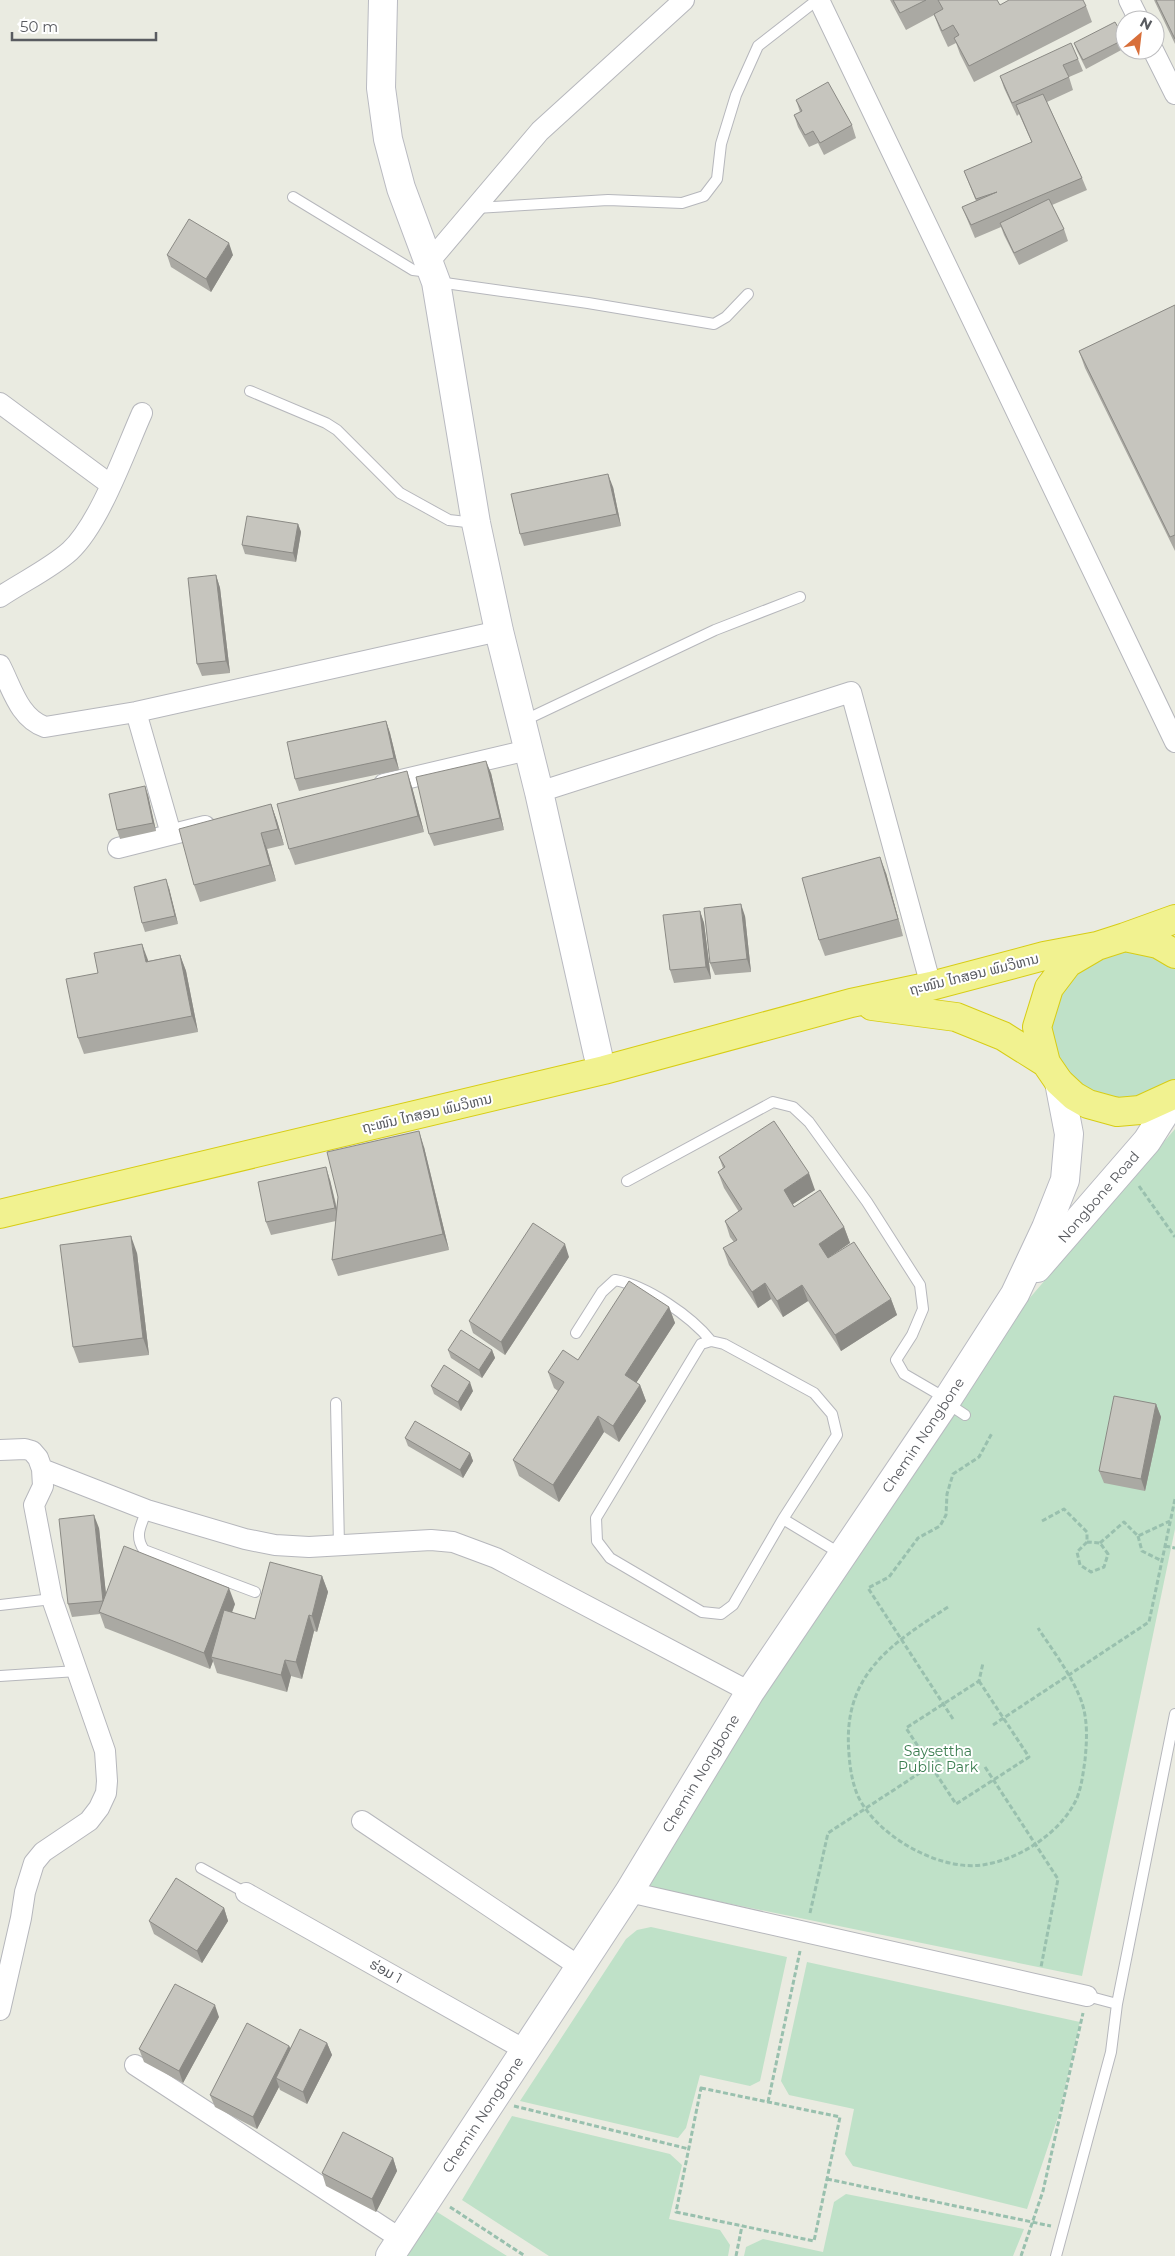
<svg xmlns="http://www.w3.org/2000/svg" width="1175" height="2256" font-family="Montserrat,'Noto Sans Lao',sans-serif">
	<rect width="100%" height="100%" fill="#eaebe1"/>
	<path fill="#bfe1c8" d="M1125,942L1175,960V1087L1135,1107L1093,1100L1050,1062V1003L1071,969Z
		M1175,1129V1529L1082,1976L644,1886L761,1691L1003,1329Z
		M651,1927L787,1957L760,2081L750,2086L700,2075L686,2128L678,2138L520,2101L626,1939L637,1930Z
		M807,1962L1080,2022L1058,2117L1027,2209L853,2166L845,2154L854,2109L789,2095L781,2081Z
		M512,2116L670,2154L682,2165L669,2219L720,2230L730,2245L728,2256H549L462,2200Z
		M846,2194L1024,2229L1013,2256H744L746,2247L763,2239L823,2252L834,2202Z
		M434,2210L507,2256H404Z"/>
	<g fill="none" stroke-linecap="round" stroke-linejoin="round">
		<defs>
			<path id="lane" d="M293,197L413,270L429,272
				M476,208L608,200L682,203L704,196L717,179L721,144L736,95L758,46L817,0
				M438,282L588,303L714,324L726,317L748,294
				M250,391L326,423L337,430L400,493L449,520L475,523
				M523,721L715,630L800,597
				M627,1181L773,1102L793,1107L809,1122L867,1202L920,1285L923,1309L912,1335L896,1360L904,1374L947,1399
				M576,1333L602,1292L615,1280C647,1286 691,1316 711,1341
				M336,1403L339,1546
				M947,1403L965,1415
				M147,1510C141,1525 134,1536 144,1550L255,1592
				M783,1519L733,1605L721,1614L702,1612L610,1558L597,1541L596,1518L701,1344L711,1341L724,1344L814,1393L832,1414L837,1435L783,1519L841,1554
				M0,1605L52,1599
				M0,1676L77,1671
				M201,1868L246,1893
				M1087,1996L1117,2004
				M1056,2256L1111,2052L1117,2004L1175,1714"/>
			<path id="street" d="M819,0L1175,742
				M1129,0L1139,20
				M1153,50L1175,94
				M429,262L540,131L684,0
				M0,403L111,485
				M0,597C22,582 50,569 70,551C100,523 125,451 142,413
				M0,665C12,688 19,718 45,727L136,712L499,631
				M136,712L171,834
				M384,784L528,750
				M539,792L851,692L931,986
				M118,848L205,826
				M0,1450L25,1449L32,1451L38,1458L42,1469L43,1486L34,1505L52,1599L105,1751L107,1781L106,1793L99,1808L89,1821L43,1852L34,1863L25,1892L21,1918L0,2010
				M42,1469L147,1510L245,1539L275,1545L309,1547L431,1540L453,1542L496,1558L750,1692
				M362,1821L580,1967
				M629,1892L1087,1996
				M246,1893L525,2050
				M135,2065L401,2239"/>
			<g id="secondary">
				<path d="M383,0L381,88L388,139L401,188L436,282L476,523L499,631L539,792L598,1055"/>
				<path id="s1" d="M1037,1268L1147,1141L1175,1097"/>
				<path id="s2" d="M390,2256L629,1892L750,1692L945,1403L1015,1294L1046,1228L1065,1180L1069,1134L1059,1082"/>
			</g>
			<path id="highway" d="M1125,937L1175,919
				M1175,954L1158,944L1125,937L1097,946L1068,963L1049,988L1037,1027L1046,1063L1059,1082L1074,1096L1088,1104L1117,1112L1140,1110L1175,1094
				M872,1006L956,1017L1003,1036L1046,1063
				M0,1214L604,1070L851,1003L931,986L1044,956L1097,946"/>
		</defs>
		<use href="#lane" stroke="#b6b7bc" stroke-width="12"/>
		<use href="#street" stroke="#b6b7bc" stroke-width="22"/>
		<use href="#secondary" stroke="#b9bac1" stroke-width="30"/>
		<use href="#highway" stroke="#d7cd15" stroke-width="30"/>
		<path stroke="#99c0ae" stroke-width="3" stroke-dasharray="5 2.5" stroke-linecap="butt" d="M1139,1186L1175,1237
			M1042,1521L1064,1509L1087,1532V1542L1077,1552L1080,1565L1091,1572L1104,1567L1108,1554L1100,1543L1087,1542
			M1138,1536L1142,1551L1162,1561
			M1100,1543L1124,1522L1138,1536L1170,1521
			M1165,1546L1175,1548
			M948,1607C890,1645 842,1675 849,1754C850,1768 852,1781 857,1794C875,1835 938,1871 982,1865C1018,1860 1057,1835 1074,1804C1081,1792 1083,1774 1085,1760C1087,1740 1088,1719 1081,1700C1071,1674 1053,1651 1038,1628
			M979,1681L1029,1757L956,1804L906,1728L979,1681L983,1663
			M953,1719L868,1588L889,1577L918,1538L940,1526L946,1515L947,1494L953,1474L979,1457L992,1433
			M993,1725L1149,1622L1175,1499
			M985,1767L1058,1879L1041,1967
			M810,1913L828,1833L941,1759
			M701,2088L840,2117L814,2241L676,2212Z
			M768,2102L800,1951
			M514,2106L689,2149
			M827,2179L1051,2226
			M450,2207L525,2256
			M736,2256L742,2226
			M1021,2256L1043,2191L1083,2013"/>
		<use href="#lane" stroke="#fff" stroke-width="10"/>
		<use href="#street" stroke="#fff" stroke-width="20"/>
		<use href="#secondary" stroke="#fff" stroke-width="28"/>
		<use href="#highway" stroke="#f1f290" stroke-width="28"/>
	</g>
	<path fill="#aaa9a3" d="M890,0H997L1000,5L1086,6L1092,22L974,82L960,54L956,43L948,47L940,30L934,15L906,30Z
		M1154,0H1175V44Z
		M1125,39V48L1086,69L1077,51L1074,43Z
		M1078,59L1083,71L1069,77L1073,90L1047,102L1082,178L1087,190L1052,205L1064,229L1068,241L1019,265L1004,235L1001,227L975,238L962,207L976,201L964,171L1032,143L1019,114L1017,116L1004,88L1000,76Z
		M796,100L852,125L856,138L824,155L818,143L809,147L798,127L794,115L800,112Z
		M167,255H233L211,292L171,267Z
		M1175,305V551L1085,368L1079,351Z
		M613,487L621,526L524,546L520,534Z
		M298,524L301,532L296,562L245,554L242,545Z
		M216,575L220,588L230,673L202,676L197,664Z
		M386,721L390,733L399,770L299,791L295,779Z
		M491,773L504,830L434,846L429,834Z
		M412,787L424,832L295,865L289,849Z
		M148,795L156,831L120,839L117,830Z
		M271,804L277,821L284,845L267,849L276,881L200,902L194,885Z
		M886,873L903,936L825,956L819,940Z
		M169,888L178,924L145,932L142,923Z
		M700,911L704,923L711,979L674,983L670,970Z
		M745,916L751,972L715,975L710,963Z
		M180,955L186,971L198,1032L84,1054L78,1038L98,973L148,961Z
		M424,1147L449,1250L338,1276L332,1260L336,1221L271,1235L266,1222L330,1180L337,1208Z
		M719,1157L815,1190L793,1204L794,1207L844,1227L850,1243L828,1258L891,1299L897,1315L841,1351L808,1301L783,1317L771,1299L758,1308L729,1265L723,1248L734,1242L730,1237L725,1221L739,1212L724,1188L718,1172L723,1168Z
		M137,1253L149,1355L79,1363L73,1347Z
		M569,1257L505,1355L473,1333L469,1321Z
		M669,1307L675,1323L636,1383L640,1385L646,1401L619,1442L604,1432L559,1502L519,1476L513,1460L558,1391L554,1388L548,1372L578,1360Z
		M448,1350H492L495,1358L482,1378L451,1358Z
		M431,1386L473,1391L461,1411L434,1394Z
		M1156,1404L1161,1417L1145,1491L1104,1483L1099,1471Z
		M405,1438L470,1453L473,1461L463,1478L408,1446Z
		M99,1528L106,1595L235,1604L232,1613L255,1619L322,1576L328,1592L317,1632L314,1631L302,1679L291,1676L287,1692L217,1673L213,1661L210,1669L105,1628L100,1614L72,1617L68,1604Z
		M224,1908L228,1921L202,1963L154,1934L149,1921Z
		M219,2017L183,2083L144,2062L139,2049Z
		M327,2043L332,2055L307,2104L280,2090L279,2087L257,2129L215,2107L210,2095L289,2046L291,2048Z
		M393,2158L397,2171L376,2212L326,2186L322,2173Z"/>
	<path fill="#8b8a85" d="M229,243L233,255L211,292L206,279Z
		M608,474L613,487L621,526L617,514Z
		M298,524L301,532L296,562L293,553Z
		M216,575L220,588L230,673L226,661Z
		M386,721L390,733L399,770L394,758Z
		M486,761L491,773L504,830L500,818Z
		M407,771L412,787L424,832L418,816Z
		M145,786L148,795L156,831L153,823Z
		M271,804L277,821L284,845L278,829Z
		M261,833L267,849L276,881L270,865Z
		M880,857L886,873L903,936L898,919Z
		M166,879L169,888L178,924L175,916Z
		M741,904L745,916L751,972L747,959Z
		M700,911L704,923L711,979L706,967Z
		M142,944L148,960L152,978L146,962Z
		M180,955L186,971L198,1032L192,1016Z
		M419,1131L424,1147L449,1250L443,1234Z
		M326,1167L330,1180L339,1220L335,1208Z
		M809,1173L815,1190L790,1206L784,1190Z
		M844,1227L850,1243L825,1260L819,1244Z
		M131,1236L137,1253L149,1355L143,1338Z
		M565,1244L569,1257L505,1355L501,1342Z
		M765,1283L771,1299L758,1308L752,1292Z
		M802,1285L808,1301L783,1317L777,1301Z
		M891,1299L897,1315L841,1351L835,1335Z
		M669,1307L675,1323L631,1391L625,1375Z
		M492,1350L495,1358L482,1378L479,1370Z
		M470,1382L473,1391L461,1411L458,1402Z
		M640,1385L646,1401L619,1442L613,1426Z
		M1156,1404L1161,1417L1145,1491L1141,1479Z
		M598,1416L604,1432L559,1502L553,1485Z
		M470,1453L473,1461L463,1478L460,1470Z
		M94,1515L99,1528L108,1613L103,1601Z
		M322,1576L328,1592L317,1632L312,1616Z
		M229,1588L235,1604L214,1657H211L213,1661L210,1669L204,1653Z
		M309,1615L314,1631L302,1679L296,1662Z
		M285,1660L291,1676L287,1692L281,1675Z
		M224,1908L228,1921L202,1963L197,1951Z
		M215,2005L219,2017L183,2083L179,2071Z
		M327,2043L332,2055L307,2104L303,2092Z
		M289,2046L294,2058L276,2078L279,2087L257,2129L253,2117Z
		M393,2158L397,2171L376,2212L372,2199Z"/>
	<path fill="#c6c5be" stroke="#8b8a85" d="M893,0H926L900,13Z
		M938,0H997L1000,5L1009,0H1083L1086,6L969,66L954,38L959,35L953,25L942,31L934,14L943,9Z
		M1156,0H1175V39Z
		M1115,22L1125,39L1083,60L1074,43Z
		M1071,43L1078,59L1063,65L1069,77L1012,103L1000,76Z
		M828,82L852,125L820,143L813,131L805,135L794,115L802,111L796,100Z
		M1043,94L1082,178L971,225L962,207L997,192L976,199L964,171L1032,142L1016,105Z
		M1049,199L1064,229L1014,253L1000,223Z
		M189,219L229,243L206,279L167,255Z
		M1175,305V535L1170,537L1079,351Z
		M608,474L617,514L520,534L511,494Z
		M247,516L298,524L293,553L242,545Z
		M216,575L226,661L197,664L188,578Z
		M386,721L394,758L295,779L287,742Z
		M486,761L500,818L429,834L416,777Z
		M407,771L418,816L289,849L277,804Z
		M145,786L153,823L117,830L109,794Z
		M271,804L278,829L261,833L270,865L194,885L179,829Z
		M880,857L898,919L819,940L802,878Z
		M166,879L175,916L142,923L134,887Z
		M741,904L747,959L710,963L704,908Z
		M700,911L706,967L670,970L663,915Z
		M142,944L146,962L180,955L192,1016L78,1038L66,979L98,973L94,953Z
		M774,1121L809,1173L784,1190L794,1207L820,1190L844,1227L819,1244L828,1258L854,1242L891,1299L835,1335L802,1285L777,1301L765,1283L752,1292L723,1248L737,1240L725,1221L742,1209L718,1172L725,1167L719,1157Z
		M419,1131L443,1234L332,1260L338,1197L327,1152Z
		M326,1167L335,1208L266,1222L258,1182Z
		M533,1223L565,1244L501,1342L469,1321Z
		M131,1236L143,1338L73,1347L60,1245Z
		M629,1281L669,1307L625,1375L640,1385L613,1426L598,1416L553,1485L513,1460L564,1382L548,1372L563,1350L578,1360Z
		M461,1330L492,1350L479,1370L448,1350Z
		M444,1365L470,1382L458,1402L431,1386Z
		M1114,1396L1156,1404L1141,1479L1099,1471Z
		M415,1421L470,1453L460,1470L405,1438Z
		M94,1515L103,1601L68,1604L59,1519Z
		M124,1546L229,1588L204,1653L99,1612Z
		M270,1562L322,1576L312,1616L309,1615L296,1662L285,1660L281,1675L211,1657L224,1610L255,1619Z
		M176,1878L224,1908L197,1951L149,1921Z
		M175,1984L215,2005L179,2071L139,2049Z
		M247,2023L289,2046L253,2117L210,2095Z
		M300,2029L327,2043L303,2092L276,2078Z
		M343,2132L393,2158L372,2199L322,2173Z"/>
	<g text-anchor="middle" stroke-width="4" stroke-linejoin="round" paint-order="stroke">
		<g font-size="14" fill="#595b60" stroke="#fff">
			<text transform="translate(974 974) rotate(-14)" y="5">ຖະໜົນ ໄກສອນ ພົມວິຫານ</text>
			<text transform="translate(427 1113) rotate(-13)" y="5">ຖະໜົນ ໄກສອນ ພົມວິຫານ</text>
			<text dy="5" stroke="none"><textPath href="#s1" startOffset="94">Nongbone Road</textPath></text>
			<text dy="5" stroke="none"><textPath href="#s2" startOffset="979">Chemin Nongbone</textPath></text>
			<text dy="5" stroke="none"><textPath href="#s2" startOffset="574">Chemin Nongbone</textPath></text>
			<text transform="translate(386 1971) rotate(29)" y="5">ຮ່ອມ 1</text>
			<text dy="5" stroke="none"><textPath href="#s2" startOffset="169">Chemin Nongbone</textPath></text>
		</g>
		<g font-size="14" fill="#3b7d50" stroke="#fff">
			<text x="938" y="1756">Saysettha<tspan x="938" dy="16">Public Park</tspan></text>
		</g>
	</g>
	<g transform="translate(1140 35) rotate(28)"><circle r="24" fill="#ffffff" stroke="#bdbdbf"/>
	<path d="M0-4L9 19L0 12L-9 19Z" fill="#d86f3a"/>
	<text y="-8" font-size="14" font-weight="bold" text-anchor="middle" fill="#595b60">N</text>
	</g>
	<path d="M12 32v8h144v-8" fill="none" stroke="#595b60" stroke-width="2.5"/>
	<text x="20" y="32" font-size="15" fill="#595b60" stroke="#ffffff" stroke-width="4" paint-order="stroke">50 m</text>
</svg>
